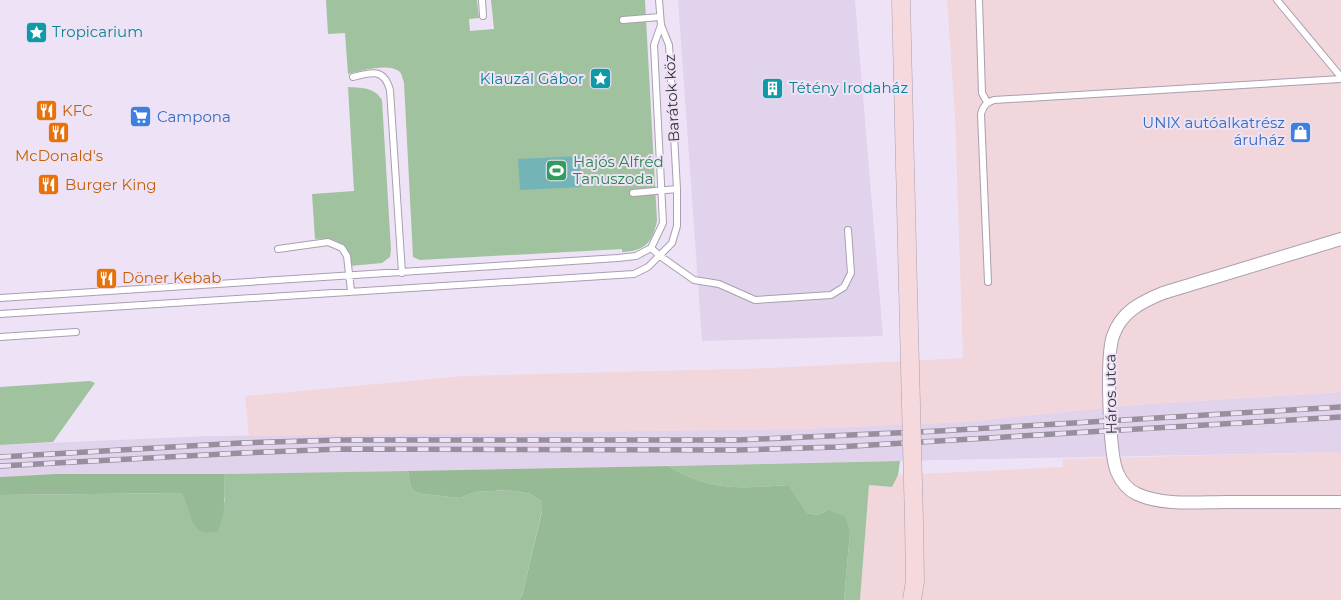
<svg xmlns="http://www.w3.org/2000/svg" width="1341" height="600" font-family="Montserrat,sans-serif">
	<rect width="100%" height="100%" fill="#eee3f6"/>
	<path fill="#e2d3ec" d="M678,0H855L883,336L702,341Z
		M1341,392V452L408,471L224,474H55L0,477V445L209,436L802,429L963,422L1133,405Z"/>
	<path fill="#f1d6db" d="M947,0H1341V392L1133,405L963,422L802,429L249,436L245,396L463,376L770,368L963,358L955,116Z
		M1341,452V600H860L869,485L891,487L898,475L1063,467V459Z"/>
	<path fill="#a1c29f" d="M326,0H477L479,18L469,19L470,31L494,29L491,0H645L657,221C652,243 645,251 622,252V249L420,260L413,257L404,83C403,80 402,75 400,72C390,62 359,71 348,74L345,33L328,34Z
		M348,87C363,88 374,87 382,100L391,250L390,257L382,263L350,266C343,242 340,238 315,239L312,194L354,191Z
		M90,381L95,383L53,442L0,445V387Z
		M900,461L898,475L892,487L869,485L860,600H844L850,532L828,510L818,515L807,513L789,485C741,488 712,492 668,466Z
		M408,471L411,488L415,492L423,494L460,498L475,492L508,490L531,494L542,502V510L522,596L519,600H0V495L183,493L188,506L191,517L225,502L224,474Z"/>
	<path fill="#96ba94" d="M668,466C712,492 741,488 789,485L807,513L818,515L828,510L845,517L850,532L844,600H519L522,596L542,511V502L531,494L508,490L475,492L460,498L423,494L415,492L411,488L408,471Z
		M55,474H224C225,494 226,512 218,531C189,540 192,511 182,493L0,495V477Z"/>
	<path fill="#73b4b8" d="M579,156L581,187L520,190L518,159Z"/>
	<g fill="none" stroke-linecap="round" stroke-linejoin="round">
		<defs>
			<path id="lane" d="M482,0L483,16
				M979,0L982,93L987,102
				M1277,0L1341,77
				M623,20L660,17
				M353,77C371,72 384,68 390,90L402,273
				M633,193L677,189
				M651,248L660,256L694,280L719,284L755,300L831,295L844,287L851,273L848,230
				M651,248L663,223L654,45L661,25
				M278,249L328,242L342,248L347,256L351,291
				M988,282L981,114C983,106 986,103 994,100L1341,79
				M0,298L618,258L636,256L651,248
				M0,314L634,274L648,267L672,243L677,226V189L669,45L661,25L659,0
				M0,337L76,332"/>
			<path id="street" d="M1341,239L1163,293C1141,302 1121,312 1113,336C1106,356 1109,452 1117,472C1121,481 1128,490 1137,494C1163,506 1198,502 1227,502C1265,502 1303,502 1341,502"/>
			<path id="secondary" d="M901,0L908,289"/>
		</defs>
		<use href="#lane" stroke="#a99fb0" stroke-width="8"/>
		<use href="#street" stroke="#a99fb0" stroke-width="14"/>
		<use href="#secondary" stroke="#a99fb0" stroke-width="19"/>
		<use href="#lane" stroke="#fff" stroke-width="6"/>
		<use href="#street" stroke="#fff" stroke-width="12"/>
		<use href="#secondary" stroke="#f6d9dd" stroke-width="18"/>
		<defs>
			<path id="rail" d="M0,457L241,443L340,440H738L939,431L1341,407
				M0,466L242,453L340,449L738,450L837,447L1341,417"/>
		</defs>
		<use href="#rail" stroke="#978f9c" stroke-width="5.5"/>
		<use href="#rail" stroke="#eee3f6" stroke-width="4" stroke-dasharray="11" stroke-linecap="butt"/>
		<defs>
			<path id="secondary-bridge" d="M908,289L914,521L915,581L912,600"/>
		</defs>
		<use href="#secondary-bridge" stroke="#a99fb0" stroke-width="19" stroke-linecap="butt"/>
		<use href="#secondary-bridge" stroke="#f6d9dd" stroke-width="18"/>
	</g>
	<defs>
		<symbol id="sight-square" viewBox="-11 -11 22 22"><rect x="-9" y="-9" width="18" height="18" rx="4" fill="#0f9aa8" stroke="#eee3f6"/><path d="M0-6L1.8-2.2L6-1.7L2.9 1.2L3.7 5.4L0 3.3L-3.7 5.4L-2.9 1.2L-6-1.7L-1.8-2.2Z" fill="#fff"/></symbol>
		<symbol id="building-square" viewBox="-11 -11 22 22"><rect x="-9" y="-9" width="18" height="18" rx="4" fill="#0f9aa8" stroke="#eee3f6"/><path d="M-4-6H4V6H1V3H-1V6H-4ZM-2.5-4.3h1.7v1.8h-1.7ZM.8-4.3h1.7v1.8H.8ZM-2.5-1h1.7V.8h-1.7ZM.8-1h1.7V.8H.8Z" fill="#fff"/></symbol>
		<symbol id="restaurant-square" viewBox="-11 -11 22 22"><rect x="-9" y="-9" width="18" height="18" rx="4" fill="#e8710a" stroke="#eee3f6"/><path d="M-5-6h1v4h1v-4h1v4h1v-4h1v5L-1.5 .5V6h-2V.5L-5-1ZM5-6V6H3V1.5H1.5Q1.5-4 5-6Z" fill="#fff"/></symbol>
		<symbol id="supermarket-square" viewBox="-11 -11 22 22"><rect x="-9" y="-9" width="18" height="18" rx="4" fill="#3f7fe0" stroke="#eee3f6"/><path d="M-6-5.5h2.5l.6 2H6L4.5 2H-2.5L-4.4-4H-6ZM-1.5 3.2a1.3 1.3 0 1 0 .1 0ZM3 3.2a1.3 1.3 0 1 0 .1 0Z" fill="#fff"/></symbol>
		<symbol id="shop-square" viewBox="-11 -11 22 22"><rect x="-9" y="-9" width="18" height="18" rx="4" fill="#3f7fe0" stroke="#eee3f6"/><path d="M-5-2.5h2.3a2.7 3.5 0 0 1 5.4 0H5L5.5 6h-11ZM-1.5-2.5h3a1.5 2.3 0 0 0-3 0Z" fill="#fff"/></symbol>
		<symbol id="stadium-square" viewBox="-11 -11 22 22"><rect x="-9" y="-9" width="18" height="18" rx="4" fill="#2e9e5b" stroke="#eee3f6"/><path d="M0-5a6.5 5 0 1 0 0 10a6.5 5 0 1 0 0-10ZM-3.5-1.8h7v3.6h-7Z" fill="#fff"/></symbol>
	</defs>
	<g fill-rule="evenodd">
		<use href="#sight-square" x="24" y="20" width="25" height="25"/>
		<use href="#sight-square" x="588" y="66" width="25" height="25"/>
		<use href="#building-square" x="760" y="76" width="25" height="25"/>
		<use href="#restaurant-square" x="34" y="98" width="25" height="25"/>
		<use href="#supermarket-square" x="128" y="104" width="25" height="25"/>
		<use href="#shop-square" x="1288" y="120" width="25" height="25"/>
		<use href="#restaurant-square" x="46" y="120" width="25" height="25"/>
		<use href="#stadium-square" x="544" y="158" width="25" height="25"/>
		<use href="#restaurant-square" x="36" y="172" width="25" height="25"/>
		<use href="#restaurant-square" x="94" y="266" width="25" height="25"/>
	</g>
	<g text-anchor="middle" stroke-width="4" stroke-linejoin="round" paint-order="stroke">
		<g font-size="15" fill="#0d838f" stroke="#eee3f6" text-anchor="start">
			<text x="52" y="37">Tropicarium</text>
			<text x="584" y="84" text-anchor="end">Klauzál Gábor</text>
			<text x="789" y="93">Tétény Irodaház</text>
		</g>
		<g font-size="15" fill="#37333a" stroke="#eee3f6">
			<text transform="translate(672 98) rotate(-93)" y="5">Barátok köz</text>
			<text transform="translate(1111 394) rotate(-91)" y="5">Háros utca</text>
		</g>
		<g font-size="15" fill="#c56008" stroke="#eee3f6" text-anchor="start">
			<text x="62" y="116">KFC</text>
			<text x="59" y="161" text-anchor="middle">McDonald's</text>
			<text x="65" y="190">Burger King</text>
			<text x="122" y="283">Döner Kebab</text>
		</g>
		<g font-size="15" fill="#366cbe" stroke="#eee3f6" text-anchor="start">
			<text x="157" y="122">Campona</text>
			<text x="1285" y="128" text-anchor="end">UNIX autóalkatrész<tspan x="1285" dy="17">áruház</tspan></text>
		</g>
		<g font-size="15" fill="#27864d" stroke="#eee3f6" text-anchor="start">
			<text x="573" y="167">Hajós Alfréd<tspan x="573" dy="17">Tanuszoda</tspan></text>
		</g>
	</g>
</svg>
